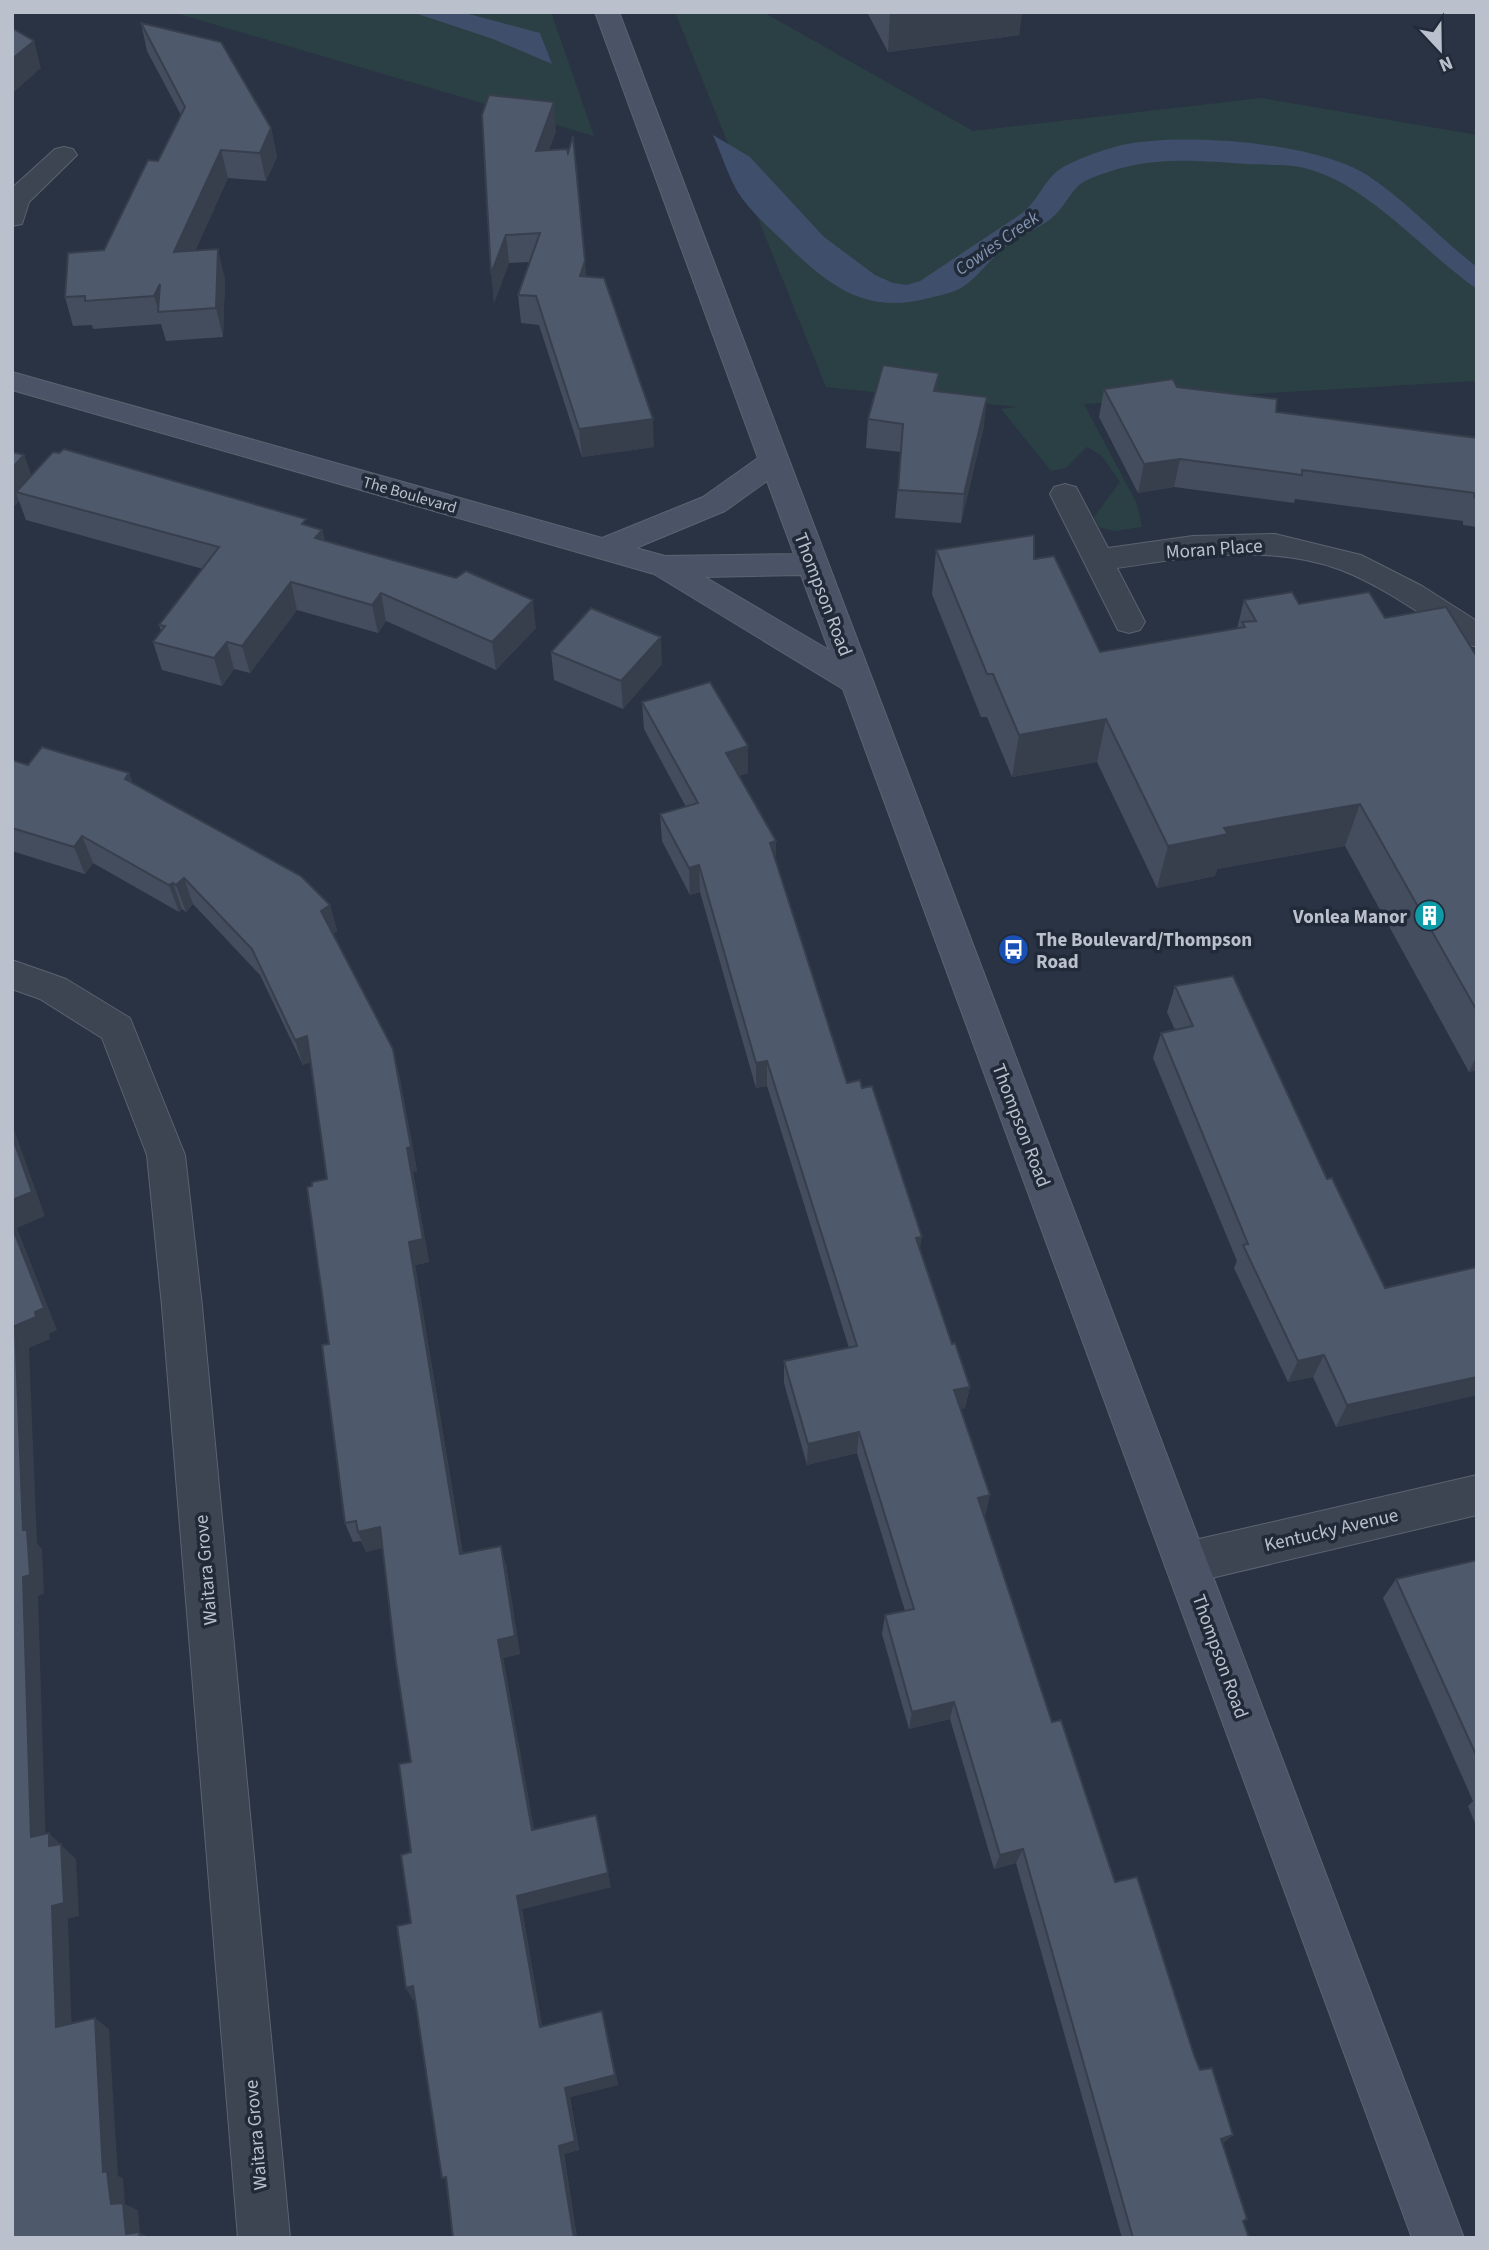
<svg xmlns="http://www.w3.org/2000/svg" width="1489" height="2250" font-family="'Source Sans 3',sans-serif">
	<rect width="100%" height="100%" fill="#293343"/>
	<path fill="#2b4044" d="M172,12H551L594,136Z
		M675,12H763L973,131L1262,98L1477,135V381L1084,404L1137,504L1142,527L1115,531L1099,527L1094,517L1120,482L1102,456L1087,447L1066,468L1051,471L1001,409L1017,407L826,387Z"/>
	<path fill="#3f4f6b" d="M412,12H461L540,33L552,64L493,39Z
		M713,135L750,157L824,237L875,275L893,283L907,285L920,281L1021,214C1040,200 1045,175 1067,165C1083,157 1105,149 1122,145C1183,132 1314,142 1367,175C1407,201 1439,238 1477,267V289C1422,251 1365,180 1300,167C1283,164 1264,165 1247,164C1186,160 1145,155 1087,180C1073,186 1066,205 1055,215C1043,227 1024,233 1010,243C994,254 983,271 968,283C958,292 942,295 929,298C863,316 826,283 782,240C766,225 747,208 736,189C727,172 721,153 713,135Z"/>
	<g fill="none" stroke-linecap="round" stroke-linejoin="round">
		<defs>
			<path id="street" d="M64,147L73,149L77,155L29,202L22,224L12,226V188L55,149Z
				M1065,484L1076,487L1108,548L1193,536L1275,534L1361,555L1422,586L1477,621V647L1466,644C1426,618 1385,587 1341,570C1269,543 1190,557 1117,568L1145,622L1140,630L1129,633L1118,630L1050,494L1054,487Z
				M12,960L66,979L130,1018L185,1155L202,1306L290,2238H238L162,1306L147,1155L102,1038L40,999L12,989Z
				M1477,1475V1515L1186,1584L1170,1578L1164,1563L1170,1548L1186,1542Z"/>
			<path id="secondary" d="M595,12H619L1464,2238H1412L843,689L654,574L12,390V372L602,538L703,497L758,458ZM767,481L794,554L665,556L636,548L725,511ZM801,575L829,650L705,577Z"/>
		</defs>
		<use href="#street" stroke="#5b6370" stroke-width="2"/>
		<use href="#secondary" stroke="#5b6370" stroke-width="2"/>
		<use href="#street" fill="#3d4553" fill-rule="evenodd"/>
		<use href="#secondary" fill="#4b5466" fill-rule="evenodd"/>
	</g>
	<path fill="#444d5d" d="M867,12H1022L1019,35L888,52Z
		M141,23L271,128L277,157L266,181L228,178L195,251L225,278L223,337L166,341L161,324L93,329L92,325L73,326L65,297L104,250L158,161L181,115L147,51Z
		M482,115L556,131L549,150L587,277L654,447L582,457L539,325L521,323L518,295L529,262L509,263L494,303Z
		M939,373L937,391L984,426L961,523L895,518L901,452L866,448L868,419Z
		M1177,387L1276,412L1477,438V527L1463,525V521L1295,499L1294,503L1174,487L1138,493L1099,417L1104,389Z
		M24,455L31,475L307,525L322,530L325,541L536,628L496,670L386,621L378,633L297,610L250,673L234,669L222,686L162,670L153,642L161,631L159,625L203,569L26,520L19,501L12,508Z
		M936,550L1034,559L1100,652L1237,629L1244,600L1299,604L1385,618L1477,657V1070L1469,1072L1345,846L1217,869L1215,876L1157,888L1097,762L1012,777L987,717H981L932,594Z
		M551,652L662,664L623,709L554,680Z
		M642,702L748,773L739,776L776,841L775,860L847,1083L920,1249L952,1344L970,1387L965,1408L960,1409L990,1495L985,1515H983L1052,1722L1115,1882L1200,2070L1233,2135L1223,2143L1243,2222L1249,2238H1122L1016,1863L994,1869L950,1719L909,1729L882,1634L885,1615L905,1611L857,1453L807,1465L784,1383V1361L849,1348L767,1086L756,1088L700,892L690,895L662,841L660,814L686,807L644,729Z
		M12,760L28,765L129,773L133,784L330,905L337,931L333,934L399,1074L417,1171L413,1172L429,1262L415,1265L463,1554L506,1565L520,1654L503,1658L534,1830L611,1887L522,1909L542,2026L602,2011L618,2085L570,2097L579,2150L564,2154L577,2238H453L447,2183L415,1999L413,2000L406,1988L411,1923V1762L382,1548L366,1552L361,1541L353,1542L345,1523L329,1344L312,1186L327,1179L310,1062L303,1065L260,975L193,904L186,912L182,909L179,912L93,863L85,874L12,851Z
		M1175,986L1327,1179L1385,1288L1477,1267V1395L1336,1427L1313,1377L1288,1382L1234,1268L1237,1261L1153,1058L1161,1033L1175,1030L1167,1012Z
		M1477,1560V1828L1468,1806L1473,1801L1383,1598L1396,1579Z"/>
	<path fill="#373e4c" d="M890,12H1022L1019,35L888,52Z
		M34,41L41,68L12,94V59Z
		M554,102L556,131L539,179L536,151Z
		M271,128L277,157L266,181L260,153Z
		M221,150L228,178L182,281L174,252Z
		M506,235L509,263L494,303L491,274Z
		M218,249L225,278L223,337L216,308Z
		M585,261L587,289L580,276Z
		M160,284L159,312L154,296Z
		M939,373L936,401L934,391Z
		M987,397L984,426L961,523L964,494Z
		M653,419L654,447L582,457L579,429Z
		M24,455L34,484L16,492L19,501L12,508V468Z
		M1180,459L1174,487L1138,493L1144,464Z
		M322,530L328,558L315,538Z
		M291,582L297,610L250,673L242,646Z
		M381,593L386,621L378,633L372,605Z
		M533,600L536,628L496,670L492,642Z
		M661,637L662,664L623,709L621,681Z
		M227,642L234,669L222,686L214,658Z
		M1106,719L1097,762L1012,777L1019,735Z
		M748,746V773L726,780V753Z
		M129,773L139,801L125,779Z
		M1360,804L1345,846L1217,869L1215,876L1157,888L1168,846L1224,828Z
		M82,836L93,863L85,874L74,847Z
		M776,841L775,868L770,843Z
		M699,865L700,892L690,895L689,868Z
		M184,878L193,904L186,912L176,885Z
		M173,883L182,909L179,912L169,885Z
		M330,905L337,931L328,937L321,911Z
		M307,1036L314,1061L303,1065L295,1040Z
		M393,1049L399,1074L417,1171L413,1172L429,1262L415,1265L466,1573L460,1554L409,1242L407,1148Z
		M1477,1056V1070L1469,1072Z
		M767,1061V1086L756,1088V1063Z
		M12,1124L45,1216L17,1228L57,1330L49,1334L50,1339L29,1348L37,1543L42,1549L44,1594L38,1596L46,1851L31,1837L23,1577V1530L12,1227Z
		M922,1237L918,1260L916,1238Z
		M1324,1355L1313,1377L1288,1382L1298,1361Z
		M1477,1377V1395L1336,1427L1347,1405Z
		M970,1387L965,1408L950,1412L954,1390Z
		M859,1432L857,1453L807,1465L808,1444Z
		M990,1495L985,1515L973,1518L978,1498Z
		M380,1527L387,1547L366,1552L358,1532Z
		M501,1546L506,1565L520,1654L503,1658L537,1845L532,1830L498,1640Z
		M954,1702L950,1719L909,1729L912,1712Z
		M596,1815L611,1887L522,1909L544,2037L540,2027L517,1896Z
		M49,1833L76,1859L79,1916L68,1919L72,2038L56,2027Z
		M1023,1849L1016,1863L994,1869L1000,1855Z
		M413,1986L421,1998L413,2000L406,1988Z
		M602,2011L618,2085L570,2097L579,2150L564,2154L577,2238H574L559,2146L565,2088Z
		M95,2018L109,2029L118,2176L123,2178L125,2204L138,2210L140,2233L152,2238H136L126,2234L111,2204L103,2172Z
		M1233,2135L1222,2144L1221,2139Z"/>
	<path fill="#4f596c" stroke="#373e4c" stroke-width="2" d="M141,23L221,42L271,128L260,153L221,150L174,252L218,249L216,308L158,312L160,284L154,296L85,301V296L65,297L68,253L104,250L148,160L158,161L185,107Z
		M12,28L34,41L12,59Z
		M489,95L554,102L536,151L567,149L568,153L573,136L585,261L580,276L604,278L653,419L579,429L536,296L518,295L540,233L506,235L491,274L482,115Z
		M883,365L939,373L934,391L987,397L964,494L898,490L903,424L868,419Z
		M1173,379L1177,387L1277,399L1276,412L1477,438V498L1474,497V493L1302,470V475L1180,459L1144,464L1104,389Z
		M64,449L306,519L302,524L322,530L315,538L456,578L466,571L533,600L492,642L381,593L372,605L291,582L242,646L227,642L214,658L153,642L165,626L159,625L219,547L16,492L53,452L59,453Z
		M12,452L24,455L12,468Z
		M1034,535V559L1054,556L1100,652L1245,627L1242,622L1256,621L1244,600L1292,592L1299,604L1369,592L1385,618L1446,607L1477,657V1011L1360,804L1224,828L1228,834L1168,846L1106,719L1019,735L993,674H987L936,550Z
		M591,608L661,637L621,681L551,652Z
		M710,682L748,746L726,753L776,841L770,843L847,1083L860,1080L862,1088L872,1086L922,1237L916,1238L952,1344L955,1343L970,1387L954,1390L990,1495L978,1498L1052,1722L1061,1720L1115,1882L1137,1877L1194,2055L1200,2070L1212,2068L1233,2135L1221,2139L1247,2219L1243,2221L1249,2238H1133L1023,1849L1000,1855L954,1702L912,1712L885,1615L914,1609L859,1432L808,1444L784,1361L857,1346L767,1061L756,1063L699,865L689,868L660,814L698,803L642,702Z
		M42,747L129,773L125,779L301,876L330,905L321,911L393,1049L411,1147L407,1148L423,1239L409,1242L460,1554L501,1546L515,1636L498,1640L532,1830L596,1815L608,1873L517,1896L540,2027L602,2011L615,2075L565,2088L575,2141L559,2146L574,2238H453L446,2177L442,2178L413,1986L406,1988L397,1926L411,1923L401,1855L411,1852L399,1764L411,1762L396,1663L380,1527L358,1532L356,1521L345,1523L322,1345L329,1344L307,1187L312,1186V1182L327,1179L307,1036L295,1040L252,949L184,878L176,885L173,883L169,885L82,836L74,847L12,828V760L28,765Z
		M1233,976L1327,1179L1332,1178L1385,1288L1477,1267V1377L1347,1405L1324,1355L1298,1361L1243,1245L1248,1244L1161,1033L1193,1026L1175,986Z
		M12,1136L32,1192L12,1200Z
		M12,1227L44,1308L35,1312L36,1317L15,1326L23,1530H27L30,1575L23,1577L31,1837L49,1833V1846L61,1844L64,1903L52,1906L56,2027L95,2018L103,2172L107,2171L111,2204L123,2203L126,2234L139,2232L140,2238H12Z
		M1477,1560V1757L1396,1579Z"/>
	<defs>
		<symbol id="building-disc" viewBox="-11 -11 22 22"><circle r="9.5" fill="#0f9aa8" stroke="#212a38"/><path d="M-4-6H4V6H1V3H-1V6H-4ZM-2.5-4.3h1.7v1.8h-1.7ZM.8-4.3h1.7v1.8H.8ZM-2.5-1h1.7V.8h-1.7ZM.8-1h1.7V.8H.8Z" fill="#fff"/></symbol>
		<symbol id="bus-disc" viewBox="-11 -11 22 22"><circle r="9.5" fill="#1a4fb4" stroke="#212a38"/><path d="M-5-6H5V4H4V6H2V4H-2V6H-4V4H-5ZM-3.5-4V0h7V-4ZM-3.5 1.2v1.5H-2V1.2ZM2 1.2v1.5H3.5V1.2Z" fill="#fff"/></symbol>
	</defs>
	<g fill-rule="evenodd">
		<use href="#building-disc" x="1412" y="898" width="35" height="35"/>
		<use href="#bus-disc" x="996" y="932" width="35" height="35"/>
	</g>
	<g text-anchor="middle" stroke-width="7" stroke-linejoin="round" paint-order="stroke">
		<g font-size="16" fill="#bac0cc" stroke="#212a38">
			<text transform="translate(410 494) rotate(16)" y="6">The Boulevard</text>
		</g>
		<g font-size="18" font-style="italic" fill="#8395b2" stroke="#212a38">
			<text transform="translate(997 243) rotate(-35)" y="6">Cowies Creek</text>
		</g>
		<g font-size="19" fill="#bac0cc" stroke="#212a38">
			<text transform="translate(1214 548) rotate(-4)" y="7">Moran Place</text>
			<text transform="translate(824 594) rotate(69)" y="7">Thompson Road</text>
			<text transform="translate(1022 1125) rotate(69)" y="7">Thompson Road</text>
			<text transform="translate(1331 1529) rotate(-13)" y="7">Kentucky Avenue</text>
			<text transform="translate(205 1570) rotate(-95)" y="7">Waitara Grove</text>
			<text transform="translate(1221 1656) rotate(70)" y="7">Thompson Road</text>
			<text transform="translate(255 2135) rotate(-95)" y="7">Waitara Grove</text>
		</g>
		<g font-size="19" font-weight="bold" fill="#bac0cc" stroke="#212a38" text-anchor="end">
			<text x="1407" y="923">Vonlea Manor</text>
			<text x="1036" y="946" text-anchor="start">The Boulevard/Thompson<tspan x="1036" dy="22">Road</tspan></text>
		</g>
	</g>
	<rect width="1489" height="2250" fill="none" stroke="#bac0cc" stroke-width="28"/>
	<g transform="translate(1440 49) rotate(158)" stroke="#212a38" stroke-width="5" paint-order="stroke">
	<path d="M0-5L12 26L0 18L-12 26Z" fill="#bac0cc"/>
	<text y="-10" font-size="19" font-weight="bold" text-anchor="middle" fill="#bac0cc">N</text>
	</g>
</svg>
